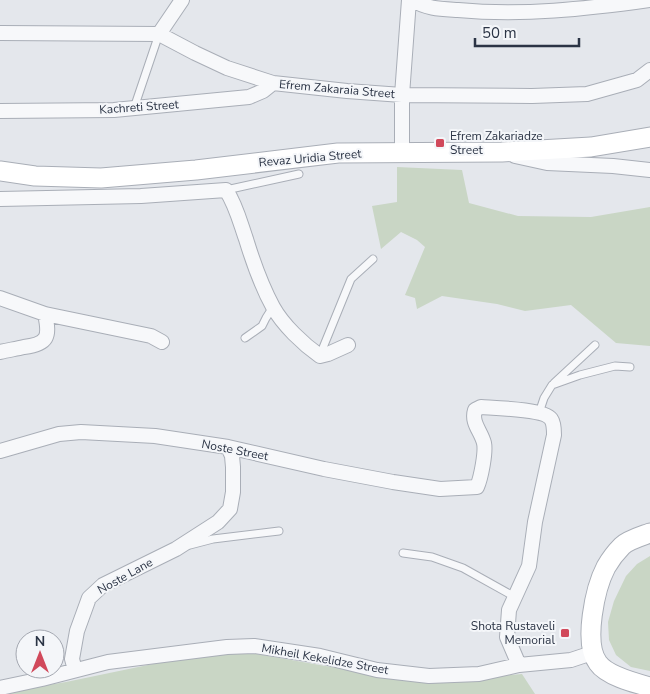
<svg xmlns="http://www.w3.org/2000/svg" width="650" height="694" font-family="'Nunito Sans',sans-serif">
	<rect width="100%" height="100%" fill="#e4e7ec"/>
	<path fill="#c9d6c5" d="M397,167L462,170L469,203L518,216L591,217L650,207V346L616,343L571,305L525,311L497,304L442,296L417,309L415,298L405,295L425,247L417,240L401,232L381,249L372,206L397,202Z
		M650,556V671L631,667L616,655L609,640L608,622L614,601L626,576L637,564Z
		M251,653L360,672L435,682L522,674L535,694H0V693L66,682L172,660L226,654Z"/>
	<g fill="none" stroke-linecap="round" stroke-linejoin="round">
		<defs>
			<path id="lane" d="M134,108L159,34
				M226,190L299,174
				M245,338L262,326L266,318L273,307
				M320,355L351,279L373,259
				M554,383L595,345
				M539,413L544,398L552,385L580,375L615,366L630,367
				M190,545L213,539L279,531
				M403,553L432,557L463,568L515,597"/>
			<path id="street" d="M413,0C426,9 443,9 458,10C522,16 586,9 650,0
				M0,33L159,34L195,53L227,68L273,83L347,91L402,95L532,96L587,94L637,80L650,70
				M159,34L182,0
				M0,111L114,110L249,97L263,91L273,83
				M402,152V95L409,0
				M515,156L547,163L613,166L650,170
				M0,199L141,196L226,190C236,205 240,222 246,239C253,262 261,285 273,307C283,325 303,344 320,356L328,354L348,345
				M0,298L45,314L151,336L162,342
				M0,352C8,350 16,349 24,347C48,344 50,337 45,314
				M0,451L59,434L81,432L155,436L228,447L324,469L393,482L440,489L477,487C481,478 486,452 484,443C481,431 471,423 475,410L481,407C494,408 544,409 551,419C554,423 554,430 554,435L535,522L529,566L509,610L507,637L519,665
				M75,670L72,659L77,631L89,598L103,585L176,549L218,522L230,509L233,492V467L232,456L228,447
				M0,688L42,679L108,662L227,647L254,646L320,656L377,670L429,676L479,674L519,665L571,660L592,653"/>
			<path id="secondary" d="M0,171L35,176L101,178L196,170L338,153L502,152L591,147L650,137
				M650,533C642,536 628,540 622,546C617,551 610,560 606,567C595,588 583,643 598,663C607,676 635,683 650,687"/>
		</defs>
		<use href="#lane" stroke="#a9aeb7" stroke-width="9"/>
		<use href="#street" stroke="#a9aeb7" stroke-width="16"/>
		<use href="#secondary" stroke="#a9aeb7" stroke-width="21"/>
		<use href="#lane" stroke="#f7f8fa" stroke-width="7"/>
		<use href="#street" stroke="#f7f8fa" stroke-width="14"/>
		<use href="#secondary" stroke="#fff" stroke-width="19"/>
	</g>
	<g fill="#d1495b" stroke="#f4f6f9" stroke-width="2">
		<rect x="435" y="138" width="10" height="10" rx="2.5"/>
		<rect x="560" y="628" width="10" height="10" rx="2.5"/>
	</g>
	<g text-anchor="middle" stroke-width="4" stroke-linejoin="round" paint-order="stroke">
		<g font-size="12" fill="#2b3445" stroke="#f4f6f9">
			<text transform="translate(337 89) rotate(5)" y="4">Efrem Zakaraia Street</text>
			<text transform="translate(139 107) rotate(-4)" y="4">Kachreti Street</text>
			<text transform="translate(310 158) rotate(-5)" y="4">Revaz Uridia Street</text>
			<text transform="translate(235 450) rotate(11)" y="4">Noste Street</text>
			<text transform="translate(125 576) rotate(-29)" y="4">Noste Lane</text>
			<text transform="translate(325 659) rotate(10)" y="4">Mikheil Kekelidze Street</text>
		</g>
		<g font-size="12" fill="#2b3445" stroke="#f4f6f9" text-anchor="start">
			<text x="450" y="140">Efrem Zakariadze<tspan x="450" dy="14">Street</tspan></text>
			<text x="555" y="630" text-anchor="end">Shota Rustaveli<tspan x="555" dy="14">Memorial</tspan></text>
		</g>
	</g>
	<g transform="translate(40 654)"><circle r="24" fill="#f4f6f9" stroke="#a4a8b1"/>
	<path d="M0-4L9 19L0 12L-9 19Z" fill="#d1495b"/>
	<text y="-8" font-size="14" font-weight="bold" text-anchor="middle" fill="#2b3445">N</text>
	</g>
	<path d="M475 38v8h104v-8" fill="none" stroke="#2b3445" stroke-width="2.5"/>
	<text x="482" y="38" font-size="15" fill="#2b3445" stroke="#f4f6f9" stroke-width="4" paint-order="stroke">50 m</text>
</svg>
